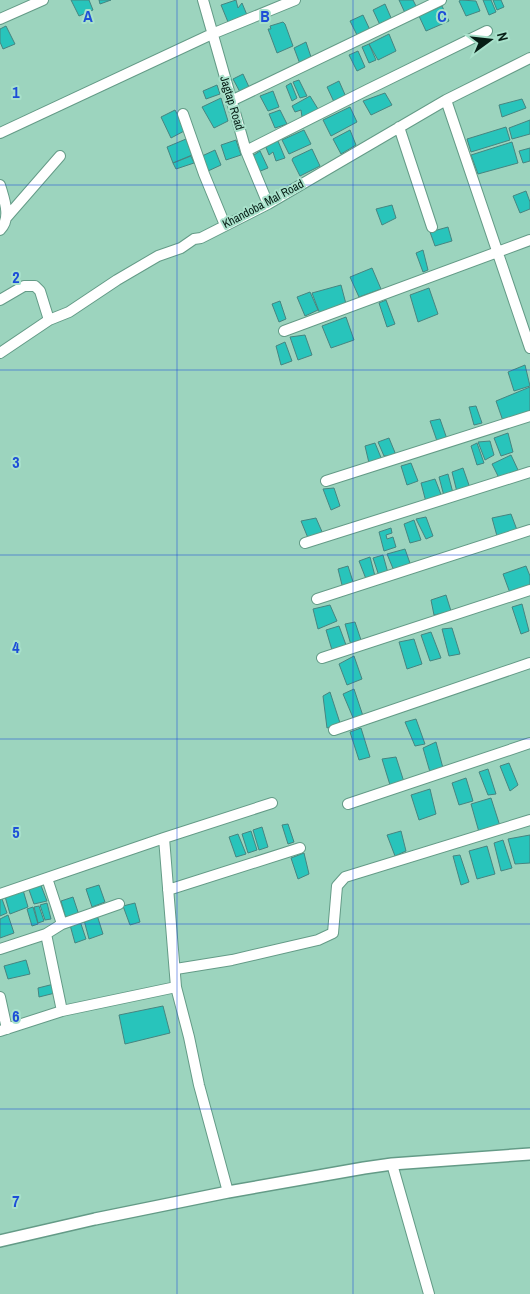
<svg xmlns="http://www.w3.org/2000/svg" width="530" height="1294" font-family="'Archivo Narrow',sans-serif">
	<rect width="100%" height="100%" fill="#9cd4be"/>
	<path fill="#28c4bb" stroke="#468580" d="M71,0H89L93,10L79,16Z
		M99,0H111L100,4Z
		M236,0L238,8L242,3L247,15L228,22L221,5Z
		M399,0H413L418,10L405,13Z
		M461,0L476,1L480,11L466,16L459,1Z
		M483,0H491L496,12L489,15Z
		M493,0H501L504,7L497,10Z
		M385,4L392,20L380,25L373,10Z
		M442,6L449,21L426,31L419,16Z
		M363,15L370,30L358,37L350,21Z
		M283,22L285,24L293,46L277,53L268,29H271L270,26Z
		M6,26L15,44L3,49L0,42V29Z
		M389,34L396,51L378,60L369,44Z
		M306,42L311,57L308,58L309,61L300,64L294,48Z
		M369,44L376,60L369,63L362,47Z
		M358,51L365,67L357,71L349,55Z
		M243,74L249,87L240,92L233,79Z
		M299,80L307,96L300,98L293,82Z
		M339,81L346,97L334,102L327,87Z
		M291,83L297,98L292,101L286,86Z
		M217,85L220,94L206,99L203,91Z
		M273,91L279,107L268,111L260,96Z
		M385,93L392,105L371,115L363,101Z
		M310,96L318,109L310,115L302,117L301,110L295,112L292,106Z
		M221,98L228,121L214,128L202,107Z
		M522,99L526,108L502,117L499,105Z
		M350,107L357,122L331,136L323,120Z
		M175,110L186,130L171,138L161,117Z
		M280,110L287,124L275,128L269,114Z
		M530,120V134L512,139L509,128Z
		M506,127L510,140L471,152L467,139Z
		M304,130L311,144L289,154L282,140Z
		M350,130L356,145L341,154L333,139Z
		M186,139L192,155L173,163L167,147Z
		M236,140L241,155L226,160L221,145Z
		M278,141L285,158L276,161L273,152L269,155L265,145Z
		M512,142L518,163L478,174L471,155Z
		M530,148V161L523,163L519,151Z
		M312,149L320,166L300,176L292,160L293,158Z
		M215,150L221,165L208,171L202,156Z
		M260,151L268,168L258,172L251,157Z
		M191,156L194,163L176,169L173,163Z
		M526,191L530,202V209L520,213L513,196Z
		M392,205L396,218L382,225L376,209Z
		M448,227L452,241L435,246L430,232Z
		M423,250L428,270L423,272L416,253Z
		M372,268L381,289L359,297L350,277Z
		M341,285L346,304L320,314L312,293Z
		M429,288L438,314L418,322L410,295Z
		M310,292L318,310L305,316L297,297Z
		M386,300L395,324L387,327L379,303Z
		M280,301L286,319L279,322L272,304Z
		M346,317L354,340L331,348L322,326Z
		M305,335L312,355L298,360L290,337Z
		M285,342L292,361L281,365L276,346Z
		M525,365L530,386L514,391L508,372Z
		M530,387V412L503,421L496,401Z
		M476,406L482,423L474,425L469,407Z
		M440,419L447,439L437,441L430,421Z
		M508,433L513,452L501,456L494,438Z
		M389,438L396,455L384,456L378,442Z
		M490,441L494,455L485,460L478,442Z
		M375,443L382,460L369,463L365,446Z
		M477,443L484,463L477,465L471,446Z
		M511,455L518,470L499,478L492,464Z
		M411,463L418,481L407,485L401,466Z
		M463,468L470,488L457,492L452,472Z
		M448,474L453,493L444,496L439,477Z
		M435,479L442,497L426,502L421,483Z
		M334,488L340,506L331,510L323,489Z
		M511,514L517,530L497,536L492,518Z
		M426,517L433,536L426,539L416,519Z
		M316,518L323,534L308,538L301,521Z
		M414,520L421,540L410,543L404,524Z
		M391,528L392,533L386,535L387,539L393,537L396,547L384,551L379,532Z
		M405,549L411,566L394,571L387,554Z
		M383,555L388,573L379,576L373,558Z
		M370,557L375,576L366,579L359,561Z
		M348,566L354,585L343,589L338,569Z
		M526,566L530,576V586L510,593L503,574Z
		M446,595L451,611L434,615L431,600Z
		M522,604L529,631L521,634L512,607Z
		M330,605L337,621L318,629L313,609Z
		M355,622L361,640L351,645L345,624Z
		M339,626L346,645L332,650L326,630Z
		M452,628L460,654L449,656L442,629Z
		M431,632L441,658L430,661L421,635Z
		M414,639L422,664L407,669L399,642Z
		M354,656L362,679L347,685L339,664Z
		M354,689L363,716L354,720L343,694Z
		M330,692L340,723L327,728L323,696Z
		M416,719L425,744L415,746L405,722Z
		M361,728L370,757L359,760L350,732Z
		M436,742L443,768L430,772L423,748Z
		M396,757L404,782L390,785L382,759Z
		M509,763L518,785L510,791L500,766Z
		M488,769L496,794L488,795L479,772Z
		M466,778L473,801L459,805L452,783Z
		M430,789L436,814L419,820L411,795Z
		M491,798L500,826L479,832L471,804Z
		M288,824L294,842L288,844L282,825Z
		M262,827L268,847L259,850L253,830Z
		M251,831L257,850L248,853L242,834Z
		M401,831L406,851L395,856L387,835Z
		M238,834L246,854L236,857L229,837Z
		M530,835V863L515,864L508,839Z
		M503,840L512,868L501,871L494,843Z
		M487,846L495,874L477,879L469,851Z
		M304,853L309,874L298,879L291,858Z
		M460,855L469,882L461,885L453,856Z
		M40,883L47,901L34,904L28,887Z
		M99,885L105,902L92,907L86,889Z
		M23,890L28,907L10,914L4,893Z
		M1,896L7,913L0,916V897Z
		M73,897L79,915L66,919L61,901Z
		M47,903L51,919L45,920L40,905Z
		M135,903L140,922L130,925L123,906Z
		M39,906L44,921L38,923L34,907Z
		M33,907L38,924L32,926L27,909Z
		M8,915L14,933L0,938V919Z
		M97,915L103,934L89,939L84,920Z
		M80,921L86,939L75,943L70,925Z
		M26,960L30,974L8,979L4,966Z
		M54,984L55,993L39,997L38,988Z
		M163,1006L170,1033L125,1044L119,1015Z"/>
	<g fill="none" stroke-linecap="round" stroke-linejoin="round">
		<defs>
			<path id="minor" d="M203,0L246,151L268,204
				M0,19L43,0
				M446,100L530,348
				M231,101L441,0
				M183,114L204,174L225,225
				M399,127L432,227
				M0,133L212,34L295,0
				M246,151L367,90L487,31
				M0,185C4,199 12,218 0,230
				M6,218L60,156
				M0,300L24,286H35L40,291L49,320
				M284,331L530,240
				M0,353L49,320L69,312L117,280L158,256L181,248L194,239L201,238L268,204L446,100L530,58
				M326,481L530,416
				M305,543L530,472
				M317,599L530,530
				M322,658L530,590
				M334,730L530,663
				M348,804L530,743
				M164,838L176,987L189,1037L199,1085L228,1192
				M47,878L62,924
				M168,890L300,848
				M0,894L164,838L272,803
				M46,934L62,1011
				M0,949L46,934L62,924L119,904
				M176,969L232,960L318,940L333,933L337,886L345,877L530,820
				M0,997L7,1029
				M0,1031L62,1011L176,987
				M392,1164L429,1294"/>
			<path id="tertiary" d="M0,1241L95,1219L228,1192L364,1168L392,1164L530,1154"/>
		</defs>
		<use href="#minor" stroke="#649b87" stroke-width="12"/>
		<use href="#tertiary" stroke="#649b87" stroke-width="14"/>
		<use href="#minor" stroke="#fff" stroke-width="10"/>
		<use href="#tertiary" stroke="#fff" stroke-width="11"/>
	</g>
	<path fill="none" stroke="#1d4ed8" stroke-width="1" stroke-opacity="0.55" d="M177,0V1294M353,0V1294M0,185H530M0,370H530M0,555H530M0,739H530M0,924H530M0,1109H530"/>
	<g text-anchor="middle" stroke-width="4" stroke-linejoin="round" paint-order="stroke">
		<g font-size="12" fill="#071e16" stroke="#a8e1cb">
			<text transform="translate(232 103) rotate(73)" y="4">Jagtap Road</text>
			<text transform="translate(263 204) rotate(-28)" y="4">Khandoba Mal Road</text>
		</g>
	</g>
	<g font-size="16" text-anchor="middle" font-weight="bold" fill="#1d4ed8" stroke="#a8e1cb" stroke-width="4" stroke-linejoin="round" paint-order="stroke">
		<text x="88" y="22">A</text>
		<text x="265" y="22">B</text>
		<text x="442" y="22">C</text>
		<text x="16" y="98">1</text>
		<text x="16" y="283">2</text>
		<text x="16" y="468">3</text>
		<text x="16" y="653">4</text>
		<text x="16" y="838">5</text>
		<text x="16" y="1022">6</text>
		<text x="16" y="1207">7</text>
	</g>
	<g transform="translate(490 40) rotate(75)" stroke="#a8e1cb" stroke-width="4" paint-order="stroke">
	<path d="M0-4L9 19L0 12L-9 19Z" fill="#071e16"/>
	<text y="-8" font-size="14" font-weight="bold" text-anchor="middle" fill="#071e16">N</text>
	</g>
</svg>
